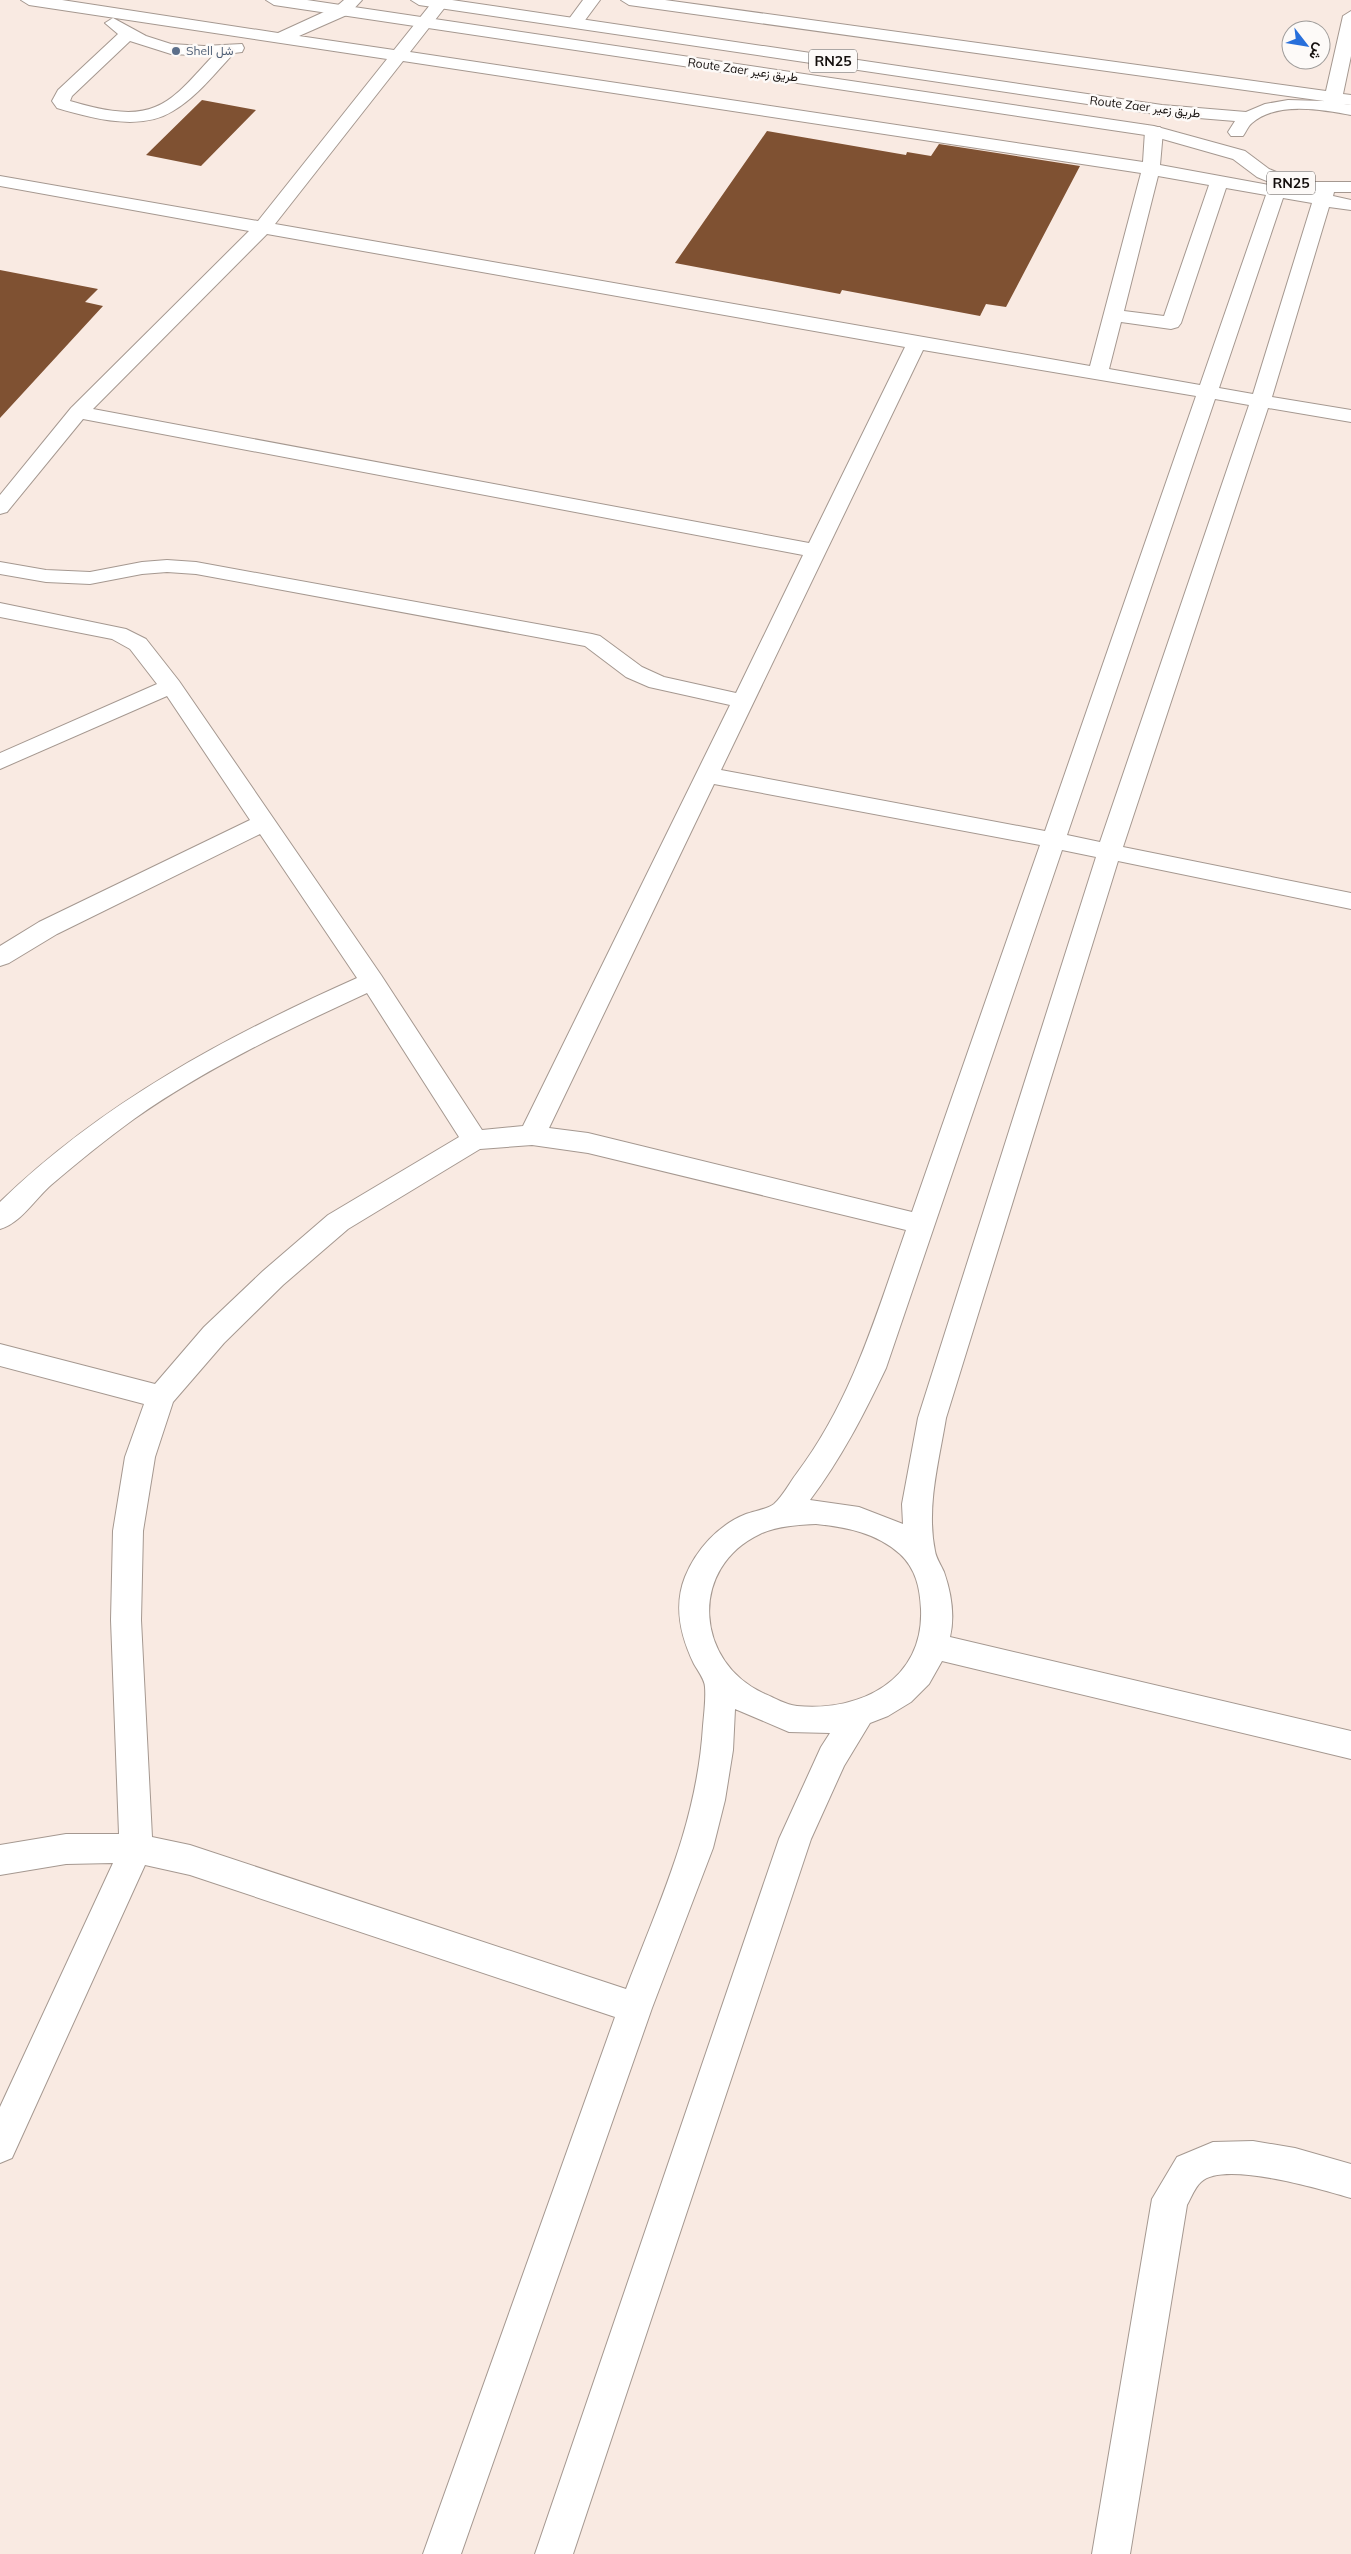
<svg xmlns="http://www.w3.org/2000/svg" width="1351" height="2554" font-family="Mulish,Vazirmatn,sans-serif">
	<rect width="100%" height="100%" fill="#f9eae2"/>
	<path fill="#7f5132" d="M202,100L256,110L201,166L146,155Z
		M767,131L906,155L907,152L931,156L939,144L1080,166L1006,307L986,304L980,316L842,290L840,294L675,263Z
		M0,270L98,289L85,302L103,306L0,418Z"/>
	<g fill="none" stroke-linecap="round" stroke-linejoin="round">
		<defs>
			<path id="minor" d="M21,0H62L278,33L337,6L344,0H362L349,14L299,36L394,50L434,0H446L448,3L446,6L410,52L1143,162L1145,131L1148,127H1160L1163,131L1160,165L1269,185L1274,176H1286L1289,180L1286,188L1315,193L1320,184H1332L1335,188L1333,196L1351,200V210L1329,207L1272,397L1351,410V422L1268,408L1123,847L1351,893V909L1118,861L946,1418C939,1461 926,1507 935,1551C936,1558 941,1565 944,1572C951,1592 955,1616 950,1637L1351,1731V1759L942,1661L929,1684L911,1702L888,1716L870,1723L844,1766L811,1839L573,2554H535L779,1839L821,1747L830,1733L789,1732L735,1709L733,1750L725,1800L713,1848L652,2008L461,2554H423L615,2017L190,1875L145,1865L12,2158L0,2163V2107L113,1863L66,1864L0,1875V1845L66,1834H119L111,1620L113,1531L125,1457L144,1404L0,1366V1344L155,1384L204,1327L263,1271L328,1215L459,1137L367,993C287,1030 206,1068 134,1119C105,1140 78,1162 51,1185C35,1199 21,1223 0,1229V1202C103,1102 227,1036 357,978L260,834L57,934L9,963L0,966V946L39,922L250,820L167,696L0,769V753L157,684L130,649L112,639L0,617V603L126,629L146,639L179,681L381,975L482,1130L523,1126L730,705L649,687L626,677L585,646L196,574L167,572L142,574L90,584L46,582L0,574V562L46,570L90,572L142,562L167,560L196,562L592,634L600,636L642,667L664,677L736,693L803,555L83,419L7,512L0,514V495L71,408L249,231L0,186V176L258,221L387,59L29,5ZM403,61L1141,173L1090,366L275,224ZM1158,176L1209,185L1164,316L1124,311ZM1226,188L1266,195L1200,385L1109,369L1121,322L1171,329L1178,327L1181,323ZM1283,198L1312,203L1253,394L1219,388ZM267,234L905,347L809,543L93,409ZM923,350L1196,396L1045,831L721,770ZM1215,399L1249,405L1100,842L1067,835ZM714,784L1040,845L912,1212L588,1133L549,1128ZM1062,850L1096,857L918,1418L902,1504L903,1524L859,1507L810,1500C841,1459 864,1414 886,1368ZM532,1145L588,1153L906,1230C876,1315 852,1400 797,1473C790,1482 783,1496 774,1504C768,1509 754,1511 746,1514C718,1525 696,1550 685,1577C673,1607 681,1637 694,1664C698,1671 705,1680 705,1687C706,1700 704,1714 703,1726C697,1823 660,1900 626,1989L190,1845L152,1837L141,1620L143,1531L155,1457L173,1402L224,1343L283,1285L348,1229L480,1149ZM816,1524C846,1527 877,1533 900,1554C916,1569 920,1588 921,1609C924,1680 861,1712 797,1706C786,1705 775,1698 765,1694C695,1663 688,1568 760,1534C777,1526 797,1525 816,1524Z
				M583,0H600L580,27H568L566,23Z
				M621,0H665L1326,91L1343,16L1351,11V56L1343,94L1351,95V105L1341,104L1338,110H1326L1323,106L1324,101L629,5Z
				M113,18L146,36L171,44L204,46L242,44L244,48L242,52L234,53C215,73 197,97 173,111C140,132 91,118 57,108L52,101L58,90L118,34L105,23ZM130,41L171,54L213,56C196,73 178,98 155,107C130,118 94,108 70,101L72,96Z
				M1253,2141L1295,2148L1351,2164V2198C1323,2190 1224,2160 1201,2182C1195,2187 1191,2198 1187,2205L1130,2554H1092L1152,2199L1177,2157L1213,2142Z"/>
			<path id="major" d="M266,0H307L1154,126L1245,151L1269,169L1286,176L1310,182H1351V192H1310L1274,184L1257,177L1233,159L1152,136L274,5Z
				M411,0H452L1162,105L1246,112L1265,104L1288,100L1323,101L1351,105V115C1322,110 1277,101 1252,123C1248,126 1246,132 1243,136H1231L1228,132L1235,121L1162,115L419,5Z"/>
		</defs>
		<use href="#minor" stroke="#a59890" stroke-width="2"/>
		<use href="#major" stroke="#a59890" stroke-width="2"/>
		<use href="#minor" fill="#fff" fill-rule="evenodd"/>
		<use href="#major" fill="#fff" fill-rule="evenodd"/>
	</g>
	<circle fill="#5c6f8a" stroke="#fdfaf8" stroke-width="2" cx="176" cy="51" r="5"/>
	<g text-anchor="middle" stroke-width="5" stroke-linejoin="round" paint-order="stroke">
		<g font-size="12" fill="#4e5e75" stroke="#fdfaf8" text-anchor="start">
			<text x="186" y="55">Shell شل</text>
		</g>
		<g font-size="12" fill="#130e0c" stroke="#fdfaf8">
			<text transform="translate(743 70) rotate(8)" y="4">Route Zaer طريق زعير</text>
			<text transform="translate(1145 107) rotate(7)" y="4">Route Zaer طريق زعير</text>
		</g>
		<g fill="#fdfaf8" stroke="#595553" stroke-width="1">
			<rect x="809" y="49.5" width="48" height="23" rx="4"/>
			<rect x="1267" y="171.5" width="48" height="23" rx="4"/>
		</g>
		<g font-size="14" font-weight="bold" fill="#130e0c">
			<text x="833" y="66">RN25</text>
			<text x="1291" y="188">RN25</text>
		</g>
	</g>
	<g transform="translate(1306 45) rotate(121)"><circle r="24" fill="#fdfaf8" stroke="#9f9c9a"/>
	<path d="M0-4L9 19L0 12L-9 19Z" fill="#286fdb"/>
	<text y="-8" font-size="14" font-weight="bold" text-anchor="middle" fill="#130e0c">ش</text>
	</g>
</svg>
